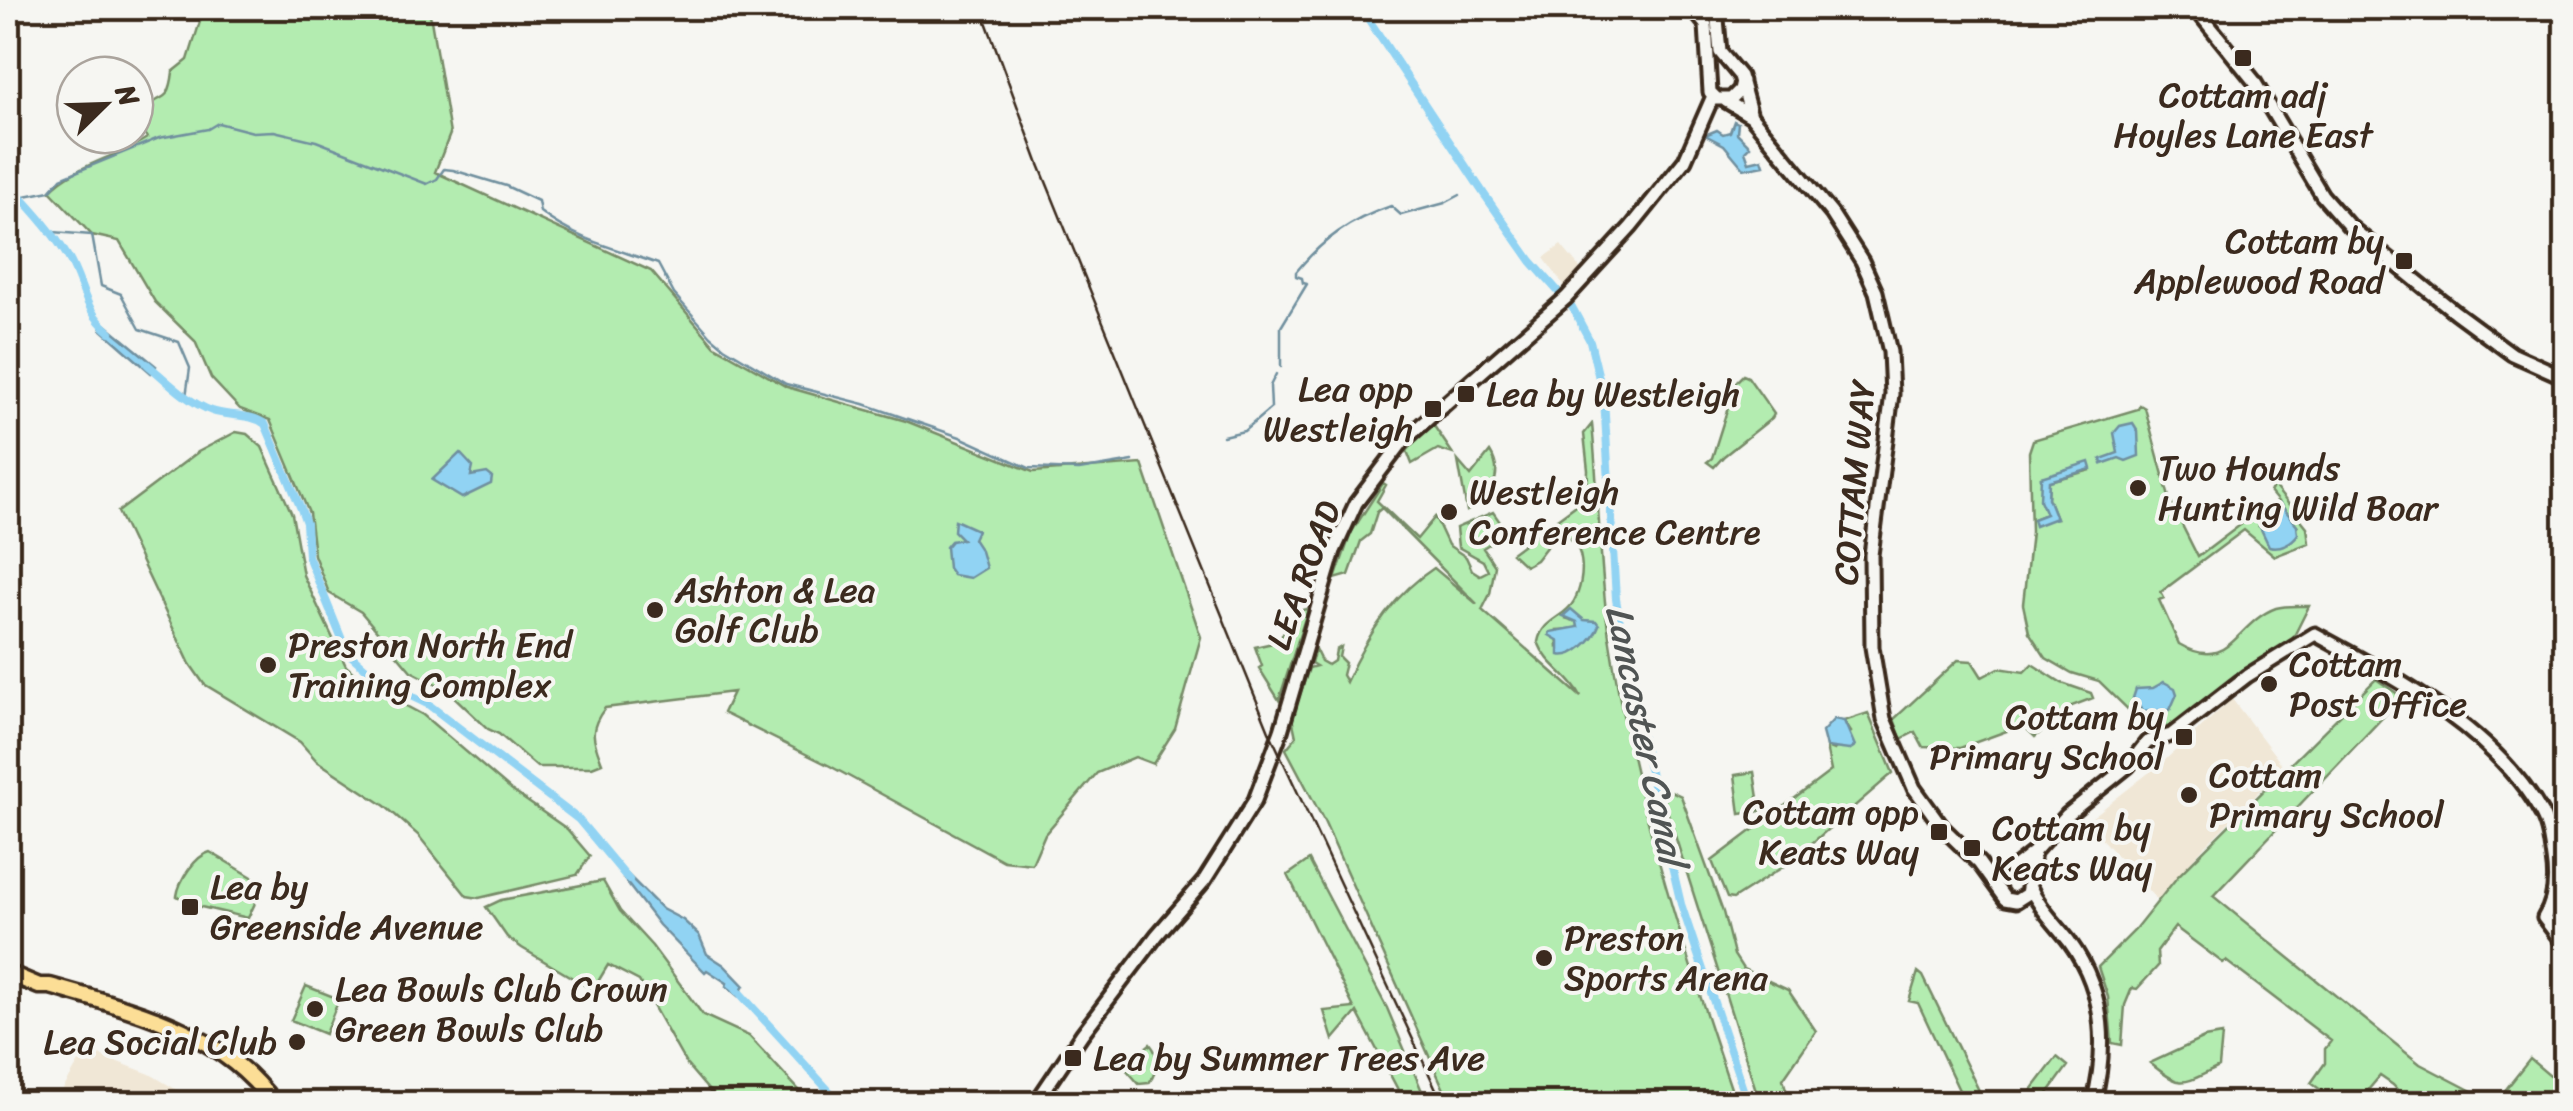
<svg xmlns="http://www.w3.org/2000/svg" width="2573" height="1111" font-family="Sriracha,sans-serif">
	<rect width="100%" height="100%" fill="#f6f6f2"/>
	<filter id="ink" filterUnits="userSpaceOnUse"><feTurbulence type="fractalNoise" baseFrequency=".01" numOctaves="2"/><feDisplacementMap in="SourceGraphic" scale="20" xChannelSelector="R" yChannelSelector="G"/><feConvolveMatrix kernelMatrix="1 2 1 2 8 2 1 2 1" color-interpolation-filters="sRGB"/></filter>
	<g filter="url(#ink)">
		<path fill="#f0e7d6" d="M1561,245L1584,273L1568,291L1544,258Z
			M2232,699L2284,767L2203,848L2157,900L2086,822L2165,760Z
			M86,1050L150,1074L199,1103H55Z"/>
		<path fill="#b3ecb0" stroke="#778b67" stroke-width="2.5" fill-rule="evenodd" d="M213,8H429L450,134L435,172L651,271L715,346L787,387L906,421L1033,472L1142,464L1201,637L1175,729L1153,764L1135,757L1097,773L1045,834L1032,864L1004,861L830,766L723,713L733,692L605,708C588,730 593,739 602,763L592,767H537L499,734L488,729L446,689L411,671L361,612L329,593L314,555L309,513L270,420L240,409L211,378L195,341L155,302L119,241L92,235L50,191C72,166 119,156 147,138L139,123L140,112C161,92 169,106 173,72L188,60L202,15Z
			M1743,375L1748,377L1774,414L1772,418L1724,456L1714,467L1707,462L1712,458L1736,382Z
			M2140,405L2145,408L2170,501L2198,557L2260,510L2263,515L2259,526L2297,525L2270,492L2274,486L2307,527L2309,543L2275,556L2244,530L2161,592L2164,598L2159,600L2179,644C2230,674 2235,623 2276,608C2285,605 2299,606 2309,606L2293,638L2282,648L2173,726L2149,730L2099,681L2072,673L2046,658L2029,632L2023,604L2031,532L2029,452L2033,440L2138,409ZM2091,470L2049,481L2048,498L2056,518L2033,519L2046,514L2041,477Z
			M1432,423L1453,454L1438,449L1412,464L1407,451Z
			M1592,424C1599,495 1599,566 1609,636C1633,796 1684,951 1736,1103H1450L1323,819L1286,749L1296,737L1292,718L1309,668L1316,666L1311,663L1315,649L1321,661L1328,665L1334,661L1336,650L1341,647L1339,657L1345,663L1342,675L1346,682C1365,639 1394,594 1434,568L1477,604L1382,508L1377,512L1370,534L1361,541L1349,575L1335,579L1351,533L1383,483L1386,485L1377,501L1417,539L1435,517L1448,545L1466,557L1472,570L1480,575L1488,571L1483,561L1458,547L1456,528L1493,512L1500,522L1494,528L1500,537L1483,548L1495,566L1490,594L1482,610L1581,697C1570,675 1547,666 1538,642C1542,619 1565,618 1574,601C1586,580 1587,537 1557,533L1536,560L1525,566L1511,553L1587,497L1588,470L1584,434ZM1565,618L1591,622L1592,637L1558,647L1557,630L1576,629L1578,626V622Z
			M236,432L247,434L262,447L292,514L303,575L346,666L367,685L423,715L511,790L567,829L590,856L577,875L479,898L467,896L418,835L385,806L317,761L300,742L204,684L190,664L118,512L198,452Z
			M1490,452C1506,477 1488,500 1467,511L1458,461L1471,476Z
			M1308,609L1279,700L1259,668L1262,666L1255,647L1277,642C1288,630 1289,610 1308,609Z
			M1958,660L1972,661L1982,677L1999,668L2024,672L2032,664L2062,683L2091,693L2093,698L2069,707L2035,737L2023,725L1960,748L1923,747L1915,732L1901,739L1894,719Z
			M2376,679L2402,697L2213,896L2420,1064L2495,1103L2530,1059L2550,1076L2565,1074L2563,1104L2409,1103L2393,1085L2380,1076L2368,1090L2348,1103L2338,1102L2311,1083L2325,1063V1049L2331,1041L2226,961L2223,963L2175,927L2157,951L2158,966L2137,989L2132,988L2125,1005L2122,1045L2112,1043L2108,997L2098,967L2135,930L2178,876Z
			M1868,713L1893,773L1789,863L1733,899L1727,898L1712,861L1831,771L1826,747L1834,750L1851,732L1844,721Z
			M1754,772L1760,811L1740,814L1735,775Z
			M1671,791L1681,796L1723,912L1734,955L1743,969L1788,990L1816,1031L1783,1079L1790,1103H1760L1664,801Z
			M2565,813L2566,871H2563L2560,841L2552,817Z
			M210,852L264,884L248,918L197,906L177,896C179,881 195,856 210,852Z
			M1309,860L1387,1008L1427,1103H1405L1357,1012L1333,1040L1324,1011L1354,1008L1288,875Z
			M603,881L620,911L652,946L703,1015L749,1036L811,1103H728L710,1092L686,1064L639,981L608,965L593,990L522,948L507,937L486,907L501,900Z
			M1918,972L1923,976L1985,1103H1965L1918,1003L1909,1001Z
			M306,986L339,999L325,1034L291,1020Z
			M2222,1035L2219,1067C2182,1084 2183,1090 2150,1063L2204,1038Z
			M1150,1044C1160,1056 1158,1070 1149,1083L1139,1084L1125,1068L1126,1064Z
			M2057,1057L2068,1066L2041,1103H2022Z"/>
		<path fill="#91d3f3" stroke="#6f8f9e" stroke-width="2.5" d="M1734,121L1738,123L1737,133L1750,146L1745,151L1749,162L1762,159L1764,165L1744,169L1724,145L1705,135L1717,130L1723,134L1730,132Z
			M105,324L156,366L151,373L101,329Z
			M2133,423L2138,431L2139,456L2126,461L2119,458L2102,464L2101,459L2118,453L2114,433L2120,426Z
			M460,453L473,467L471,476L487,473L492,477L491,484L462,498L432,480Z
			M2089,462L2091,469L2049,481L2048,498L2056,518L2035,526L2033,519L2046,514L2040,500L2041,477Z
			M2280,504L2297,525L2298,534C2292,543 2280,549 2269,546L2259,525L2263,515H2272Z
			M955,520L977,530L973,539L981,551L986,568L970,578L953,575L948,568L946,547L951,541L962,539L954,531Z
			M1571,609L1584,620L1596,621L1599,625C1594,639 1574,659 1559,655V641L1549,635L1550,632L1578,627L1577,622L1563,616Z
			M2164,682L2175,688L2177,694L2170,710L2143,712L2133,698L2136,689L2153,688Z
			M1834,719L1844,721L1855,746L1849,750L1826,747L1822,732Z
			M625,872L662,909L683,920L699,935L707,954L724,965L744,986L738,996L726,986L727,983L707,970L705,972L659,925L623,878Z"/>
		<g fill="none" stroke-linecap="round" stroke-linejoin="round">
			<path stroke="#6f8f9e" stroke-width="2.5" d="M20,197L50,191L61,178L159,138L208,129L218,123L253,132L274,131L316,141L427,184L437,179L444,169L453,170L506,186L538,201L540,212C575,240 618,249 658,264L674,294L711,336L724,347L786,384L864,404L960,437L1029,468L1079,470L1133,461
				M53,232L92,235L101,286L121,294L140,329L179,342L190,368L186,397
				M1281,367V327L1307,284L1303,283L1302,278L1296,276V272C1323,239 1350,220 1391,206L1401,215L1445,203L1460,195
				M1223,436L1244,431L1271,408L1270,386L1276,374"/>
			<path stroke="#91d3f3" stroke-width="8" d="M1361,8L1484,194L1531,261L1572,307L1590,341L1604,399L1616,599L1631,691L1681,904L1748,1104
				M8,183C30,207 51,229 68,257C84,284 83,310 110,332
				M147,364C167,381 187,402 212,411C229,417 250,413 265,424L301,509L306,523L308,556L347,652L380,681L429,705L578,819L629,880
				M736,989L841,1104"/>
			<defs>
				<path id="secondary" d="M1692,8L1706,25L1710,92L1717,99H1731L1740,90L1742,81
					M1716,8L1720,52L1740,76L1751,116
					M2195,8L2254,81L2322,195L2349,226L2455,312L2512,354L2566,378
					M1726,101L1751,116L1832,214L1862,261L1876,292L1890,352L1892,394L1871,555L1872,647L1884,719L1914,788L1943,828L1979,863L2005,899L2016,901L2027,894L2034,852
					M2011,870L2034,852L2067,815L2128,766L2147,742L2171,735L2247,676L2315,634C2396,678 2495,730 2542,814C2549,827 2551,844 2553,859C2556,878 2555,901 2544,918L2566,947
					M2029,885C2039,908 2054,922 2069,941C2105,990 2108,1047 2093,1104
					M1035,1104L1082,1034L1157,935L1204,881L1255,800L1281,731L1334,551L1356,503L1404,440L1566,298L1631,227L1685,160L1713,96"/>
				<path id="highway" d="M8,973L39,986H50C133,1010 221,1030 274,1104"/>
			</defs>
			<use href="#secondary" stroke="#3b2a1e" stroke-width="19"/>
			<use href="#highway" stroke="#3b2a1e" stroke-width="21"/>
			<use href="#secondary" stroke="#f6f6f2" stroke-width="11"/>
			<use href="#highway" stroke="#fcde96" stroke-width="14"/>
			<path stroke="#3b2a1e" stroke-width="2.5" d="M981,8L1038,162L1269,731L1443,1104"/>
		</g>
	</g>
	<g fill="#3b2a1e" stroke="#f6f6f2" stroke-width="4">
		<rect x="2233" y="48" width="20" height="20" rx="5"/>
		<rect x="2394" y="251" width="20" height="20" rx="5"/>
		<rect x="1456" y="384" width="20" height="20" rx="5"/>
		<rect x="1423" y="399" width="20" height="20" rx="5"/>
		<circle cx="2138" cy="488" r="10"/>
		<circle cx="1449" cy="512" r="10"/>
		<circle cx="655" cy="610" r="10"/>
		<circle cx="268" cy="665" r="10"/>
		<circle cx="2269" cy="684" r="10"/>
		<rect x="2174" y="727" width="20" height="20" rx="5"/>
		<circle cx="2189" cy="795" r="10"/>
		<rect x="1929" y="822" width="20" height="20" rx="5"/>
		<rect x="1962" y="838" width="20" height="20" rx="5"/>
		<rect x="180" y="897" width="20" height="20" rx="5"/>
		<circle cx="1544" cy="958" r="10"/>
		<circle cx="315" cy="1009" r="10"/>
		<circle cx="297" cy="1042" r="10"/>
		<rect x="1063" y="1048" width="20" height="20" rx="5"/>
	</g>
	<g text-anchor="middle" stroke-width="8" stroke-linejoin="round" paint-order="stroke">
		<g font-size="35" fill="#3b2a1e" stroke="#f6f6f2" text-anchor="start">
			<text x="2243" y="107" text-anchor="middle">Cottam adj<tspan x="2243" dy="40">Hoyles Lane East</tspan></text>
			<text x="2384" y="253" text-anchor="end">Cottam by<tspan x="2384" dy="40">Applewood Road</tspan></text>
			<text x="1413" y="401" text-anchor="end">Lea opp<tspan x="1413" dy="40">Westleigh</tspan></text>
			<text x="1486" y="406">Lea by Westleigh</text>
			<text x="2158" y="480">Two Hounds<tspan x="2158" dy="40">Hunting Wild Boar</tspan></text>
			<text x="1469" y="504">Westleigh<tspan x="1469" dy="40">Conference Centre</tspan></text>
			<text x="675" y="602">Ashton &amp; Lea<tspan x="675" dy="40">Golf Club</tspan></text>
			<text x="288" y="657">Preston North End<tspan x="288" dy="40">Training Complex</tspan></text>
			<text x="2289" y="676">Cottam<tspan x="2289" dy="40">Post Office</tspan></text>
			<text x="2164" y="729" text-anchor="end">Cottam by<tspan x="2164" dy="40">Primary School</tspan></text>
			<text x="2209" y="787">Cottam<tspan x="2209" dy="40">Primary School</tspan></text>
			<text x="1919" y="824" text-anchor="end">Cottam opp<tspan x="1919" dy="40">Keats Way</tspan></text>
			<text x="1992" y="840">Cottam by<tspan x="1992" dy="40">Keats Way</tspan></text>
			<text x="210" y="899">Lea by<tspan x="210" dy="40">Greenside Avenue</tspan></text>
			<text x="1564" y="950">Preston<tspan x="1564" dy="40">Sports Arena</tspan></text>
			<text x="335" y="1001">Lea Bowls Club Crown<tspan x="335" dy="40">Green Bowls Club</tspan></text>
			<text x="277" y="1054" text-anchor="end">Lea Social Club</text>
			<text x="1093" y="1070">Lea by Summer Trees Ave</text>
		</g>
		<g font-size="35" fill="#3b2a1e" stroke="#f6f6f2">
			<text transform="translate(1854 482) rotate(-85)" y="12">COTTAM WAY</text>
			<text transform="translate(1303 575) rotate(-70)" y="12">LEA ROAD</text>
		</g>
		<g font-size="38" font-style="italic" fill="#505453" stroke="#f6f6f2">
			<text transform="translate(1646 735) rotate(78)" y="13">Lancaster Canal</text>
		</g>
	</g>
	<rect width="2573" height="1111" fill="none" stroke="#f6f6f2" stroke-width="40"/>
	<rect x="20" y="20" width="2533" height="1071" fill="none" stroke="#3b2a1e" stroke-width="4" filter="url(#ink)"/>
	<g transform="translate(105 105) rotate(67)"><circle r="48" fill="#f6f6f2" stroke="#aba49d" stroke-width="2.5"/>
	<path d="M0-8L18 38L0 25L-18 38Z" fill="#3b2a1e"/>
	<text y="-15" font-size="28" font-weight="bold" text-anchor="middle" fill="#3b2a1e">N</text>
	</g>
</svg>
